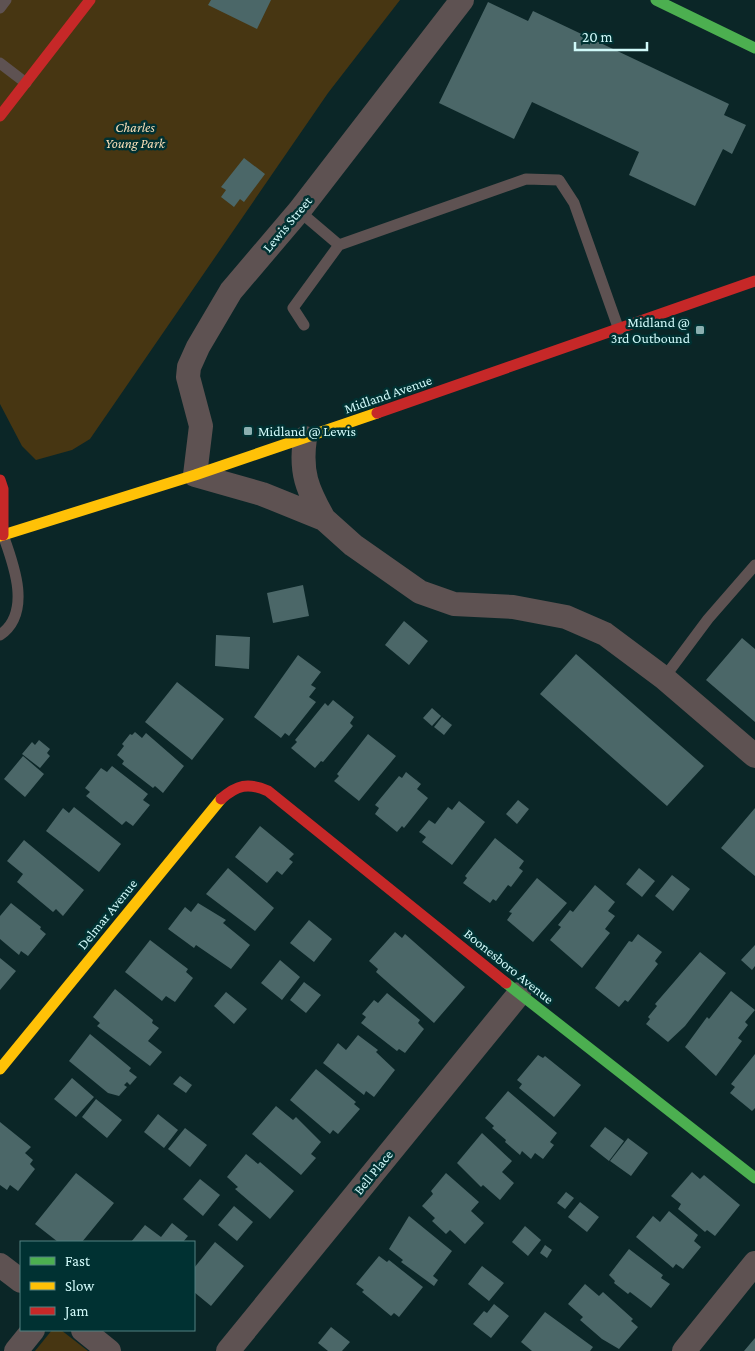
<svg xmlns="http://www.w3.org/2000/svg" width="755" height="1351" font-family="'Crimson Pro',serif">
	<rect width="100%" height="100%" fill="#0b2627"/>
	<path fill="#473612" d="M0,0H400L328,93L90,439L72,450L36,460L22,446L0,404Z
		M52,1330H61L88,1351H35Z"/>
	<path fill="#4b6768" d="M211,0H271L257,29L208,5Z
		M488,2L528,21L533,11L729,104L724,115L746,125L732,154L723,149L695,206L629,175L639,152L532,102L514,139L439,103Z
		M244,158L265,174L244,202L240,199L234,207L221,197L226,190L221,187Z
		M303,585L309,616L273,623L267,593Z
		M404,621L428,641L409,665L385,645Z
		M216,635L250,637L249,669L215,666Z
		M742,638L755,649V722L706,680Z
		M576,654L704,766L667,806L540,694Z
		M298,655L321,672L311,685L316,688L309,697L316,702L289,736L285,733L281,738L254,717Z
		M177,682L224,719L192,760L145,722Z
		M333,700L354,717L350,723L353,726L323,762L321,761L315,768L291,748L297,742L295,740L325,703L328,706Z
		M432,708L441,716L432,726L423,718Z
		M442,717L452,725L444,735L434,727Z
		M135,732L142,738L146,733L184,766L163,793L155,786L153,788L122,764L124,761L117,755L124,746L122,744L130,734L132,735Z
		M368,734L396,756L359,801L334,781L339,776L337,774Z
		M39,740L50,749L47,753L50,756L40,768L22,754L32,742L35,745Z
		M23,756L44,774L25,797L4,779Z
		M112,766L148,794L143,800L150,805L133,826L126,821L122,825L86,796L90,792L85,788L101,768L107,772Z
		M406,772L421,784L417,789L428,798L404,828L402,826L397,832L375,814L379,808L375,805L399,776L402,778Z
		M518,800L529,809L517,824L506,814Z
		M459,801L485,822L452,865L422,842L426,837L419,832L429,820L435,824L448,807L452,810Z
		M74,807L121,844L99,872L46,831L63,808L69,813Z
		M755,808V876L721,848Z
		M260,826L294,854L289,859L293,862L282,875L277,871L267,883L235,857Z
		M495,838L524,861L519,868L523,871L511,887L508,885L496,901L493,899L490,903L463,883L467,878L465,876Z
		M24,840L84,890L63,916L56,909L53,912L17,882L23,874L7,861Z
		M228,868L274,908L255,931L206,894Z
		M639,868L655,881L642,897L626,884Z
		M672,875L690,889L673,911L655,896Z
		M537,878L567,903L533,942L507,920L512,913L509,912Z
		M595,885L615,902L608,911L615,916L605,929L610,933L582,968L550,940L561,927L558,925L570,910L573,912Z
		M11,903L41,927L40,929L46,934L28,956L21,951L19,955L0,939V916Z
		M198,903L226,920L223,923L250,945L231,969L196,945L194,948L168,929L185,907L191,912Z
		M309,920L332,939L314,962L290,943Z
		M395,932L402,938L405,934L465,987L434,1023L376,972L378,969L369,961Z
		M638,934L662,952L655,961L658,964L628,1002L625,1000L619,1007L595,988L629,941L632,942Z
		M150,940L188,969L186,972L193,978L175,1002L166,996L162,1001L125,972Z
		M755,945V966L752,970L741,960Z
		M700,952L726,973L685,1026L668,1042L646,1024L650,1019L648,1017L657,1006L655,1004Z
		M0,958L16,971L0,990Z
		M280,960L300,977L282,1000L261,983Z
		M304,982L321,995L306,1013L290,1000Z
		M115,989L153,1020L152,1023L159,1028L148,1041L162,1052L150,1066L97,1026L100,1023L93,1017Z
		M731,991L755,1010L745,1022L748,1025L738,1038L742,1041L716,1076L685,1047L707,1017L709,1019Z
		M226,992L247,1009L234,1024L214,1006Z
		M387,993L420,1020L418,1023L424,1029L405,1053L399,1049L397,1051L361,1023L366,1017L362,1014L374,1000L378,1003Z
		M90,1034L131,1068L129,1071L137,1077L130,1085L127,1082L124,1085L127,1087L119,1096L108,1093L69,1061Z
		M358,1035L378,1050L376,1052L395,1070L374,1097L366,1091L364,1095L323,1063L338,1043L346,1050Z
		M755,1054V1108L752,1111L730,1093L735,1087L731,1084Z
		M538,1055L543,1058L545,1056L581,1085L554,1117L519,1088L522,1084L517,1080Z
		M316,1069L356,1102L354,1104L360,1109L338,1134L333,1130L330,1134L290,1100Z
		M180,1076L192,1085L186,1093L173,1084Z
		M72,1078L94,1097L76,1117L54,1099Z
		M508,1091L557,1133L550,1142L554,1145L543,1159L535,1153L531,1159L522,1151L520,1155L505,1142L506,1140L492,1128L494,1126L485,1118Z
		M96,1099L122,1120L107,1138L82,1117Z
		M276,1106L293,1120L296,1117L321,1142L311,1154L316,1158L301,1175L252,1134Z
		M158,1114L178,1130L164,1148L144,1132Z
		M0,1122L31,1147L25,1153L33,1160L30,1164L35,1169L18,1191L10,1185L7,1190L0,1185Z
		M605,1127L624,1141L609,1161L590,1146Z
		M185,1128L207,1145L190,1167L168,1149Z
		M482,1133L512,1161L502,1172L514,1183L500,1200L483,1185L481,1187L457,1163Z
		M628,1138L648,1153L631,1176L610,1161Z
		M246,1154L258,1164L260,1162L294,1191L270,1219L235,1189L238,1187L227,1177Z
		M692,1172L700,1179L704,1175L740,1205L715,1236L707,1230L705,1232L678,1209L681,1204L671,1196Z
		M76,1173L114,1203L82,1242H58L35,1224Z
		M446,1173L479,1202L471,1211L484,1223L465,1244L450,1230L446,1234L432,1221L435,1218L422,1206L433,1194L431,1191Z
		M200,1179L220,1195L203,1216L183,1199Z
		M566,1192L574,1198L565,1209L557,1203Z
		M580,1202L599,1217L587,1232L568,1217Z
		M234,1206L253,1222L237,1241L218,1225Z
		M669,1211L698,1235L694,1241L701,1247L683,1269L676,1264L673,1268L636,1237L653,1216L660,1222Z
		M409,1216L452,1251L433,1276L438,1280L434,1286L401,1262L403,1260L389,1249Z
		M172,1223L188,1236L183,1242H131L145,1225L161,1237Z
		M525,1226L541,1240L528,1256L512,1242Z
		M215,1242L244,1266L211,1306L194,1292V1268Z
		M545,1245L552,1250L547,1258L540,1253Z
		M629,1249L663,1275L661,1278L670,1284L651,1308L630,1292L628,1294L614,1283L615,1281L609,1275Z
		M379,1256L387,1262L389,1260L423,1287L399,1317L394,1313L391,1316L362,1292L364,1290L356,1284Z
		M482,1266L504,1283L489,1301L468,1284Z
		M585,1284L599,1296L603,1292L633,1319L631,1321L638,1327L619,1349L602,1339L580,1320L583,1317L568,1304Z
		M494,1304L509,1316L491,1338L473,1324L484,1311L487,1313Z
		M545,1312L593,1347L590,1351H532L521,1342Z
		M331,1327L350,1342L342,1351H328L318,1343Z
		M755,1338V1351H744Z"/>
	<g fill="none" stroke-linecap="round" stroke-linejoin="round">
		<path stroke="#5e5252" stroke-width="11" d="M0,8L6,0
			M0,63L26,83
			M299,211L339,245
			M304,325L293,308L339,245L526,179L559,180L574,203L619,330
			M0,635C32,613 14,565 3,535
			M664,678L708,619L755,565"/>
		<path stroke="#5e5252" stroke-width="24" d="M305,438C300,472 307,489 324,519L262,494L195,475L201,426L188,377L189,367L198,347L231,291L299,211L462,0
			M324,519L353,545L420,592L454,604L513,607L566,617L605,634L664,678L755,756
			M0,1265L21,1281
			M83,1330L109,1351
			M16,1351L33,1330
			M228,1351L519,994
			M684,1351L755,1263"/>
		<path stroke="#4caf50" stroke-width="11" d="M656,0L755,48
			M506,983L755,1178"/>
		<path stroke="#ffc107" stroke-width="11" d="M0,536L195,475L377,413
			M0,1069L221,799"/>
		<path stroke="#c62828" stroke-width="11" d="M0,116L90,0
			M377,413L755,281
			M0,480L3,489V535
			M221,799C237,785 248,782 268,791L506,983"/>
	</g>
	<g fill="#8bafb0" stroke="#003132" stroke-width="2">
		<rect x="695" y="325" width="10" height="10" rx="2.5"/>
		<rect x="243" y="426" width="10" height="10" rx="2.5"/>
	</g>
	<g text-anchor="middle" stroke-width="5" stroke-linejoin="round" paint-order="stroke">
		<g font-size="14" font-style="italic" fill="#f7deb8" stroke="#003132">
			<text x="135" y="132">Charles<tspan x="135" dy="16">Young Park</tspan></text>
		</g>
		<g font-size="14" fill="#d0f9f9" stroke="#003132">
			<text transform="translate(287 224) rotate(-50)" y="5">Lewis Street</text>
			<text transform="translate(388 394) rotate(-19)" y="5">Midland Avenue</text>
			<text transform="translate(107 914) rotate(-51)" y="5">Delmar Avenue</text>
			<text transform="translate(509 966) rotate(39)" y="5">Boonesboro Avenue</text>
			<text transform="translate(373 1172) rotate(-51)" y="5">Bell Place</text>
		</g>
		<g font-size="14" fill="#d0f9f9" stroke="#003132" text-anchor="end">
			<text x="690" y="327">Midland @<tspan x="690" dy="16">3rd Outbound</tspan></text>
			<text x="258" y="436" text-anchor="start">Midland @ Lewis</text>
		</g>
	</g>
	<rect x="20" y="1241" width="175" height="90" fill="#003132" stroke="#538182"/>
	<rect x="30" y="1257" width="25" height="8" fill="#4caf50" stroke="#538182"/>
	<text x="65" y="1266" font-size="15" fill="#d0f9f9">Fast</text>
	<rect x="30" y="1282" width="25" height="8" fill="#ffc107" stroke="#538182"/>
	<text x="65" y="1291" font-size="15" fill="#d0f9f9">Slow</text>
	<rect x="30" y="1307" width="25" height="8" fill="#c62828" stroke="#538182"/>
	<text x="65" y="1316" font-size="15" fill="#d0f9f9">Jam</text>
	<path d="M575 42v8h72v-8" fill="none" stroke="#d0f9f9" stroke-width="2.5"/>
	<text x="582" y="42" font-size="15" fill="#d0f9f9" stroke="#003132" stroke-width="4" paint-order="stroke">20 m</text>
</svg>
